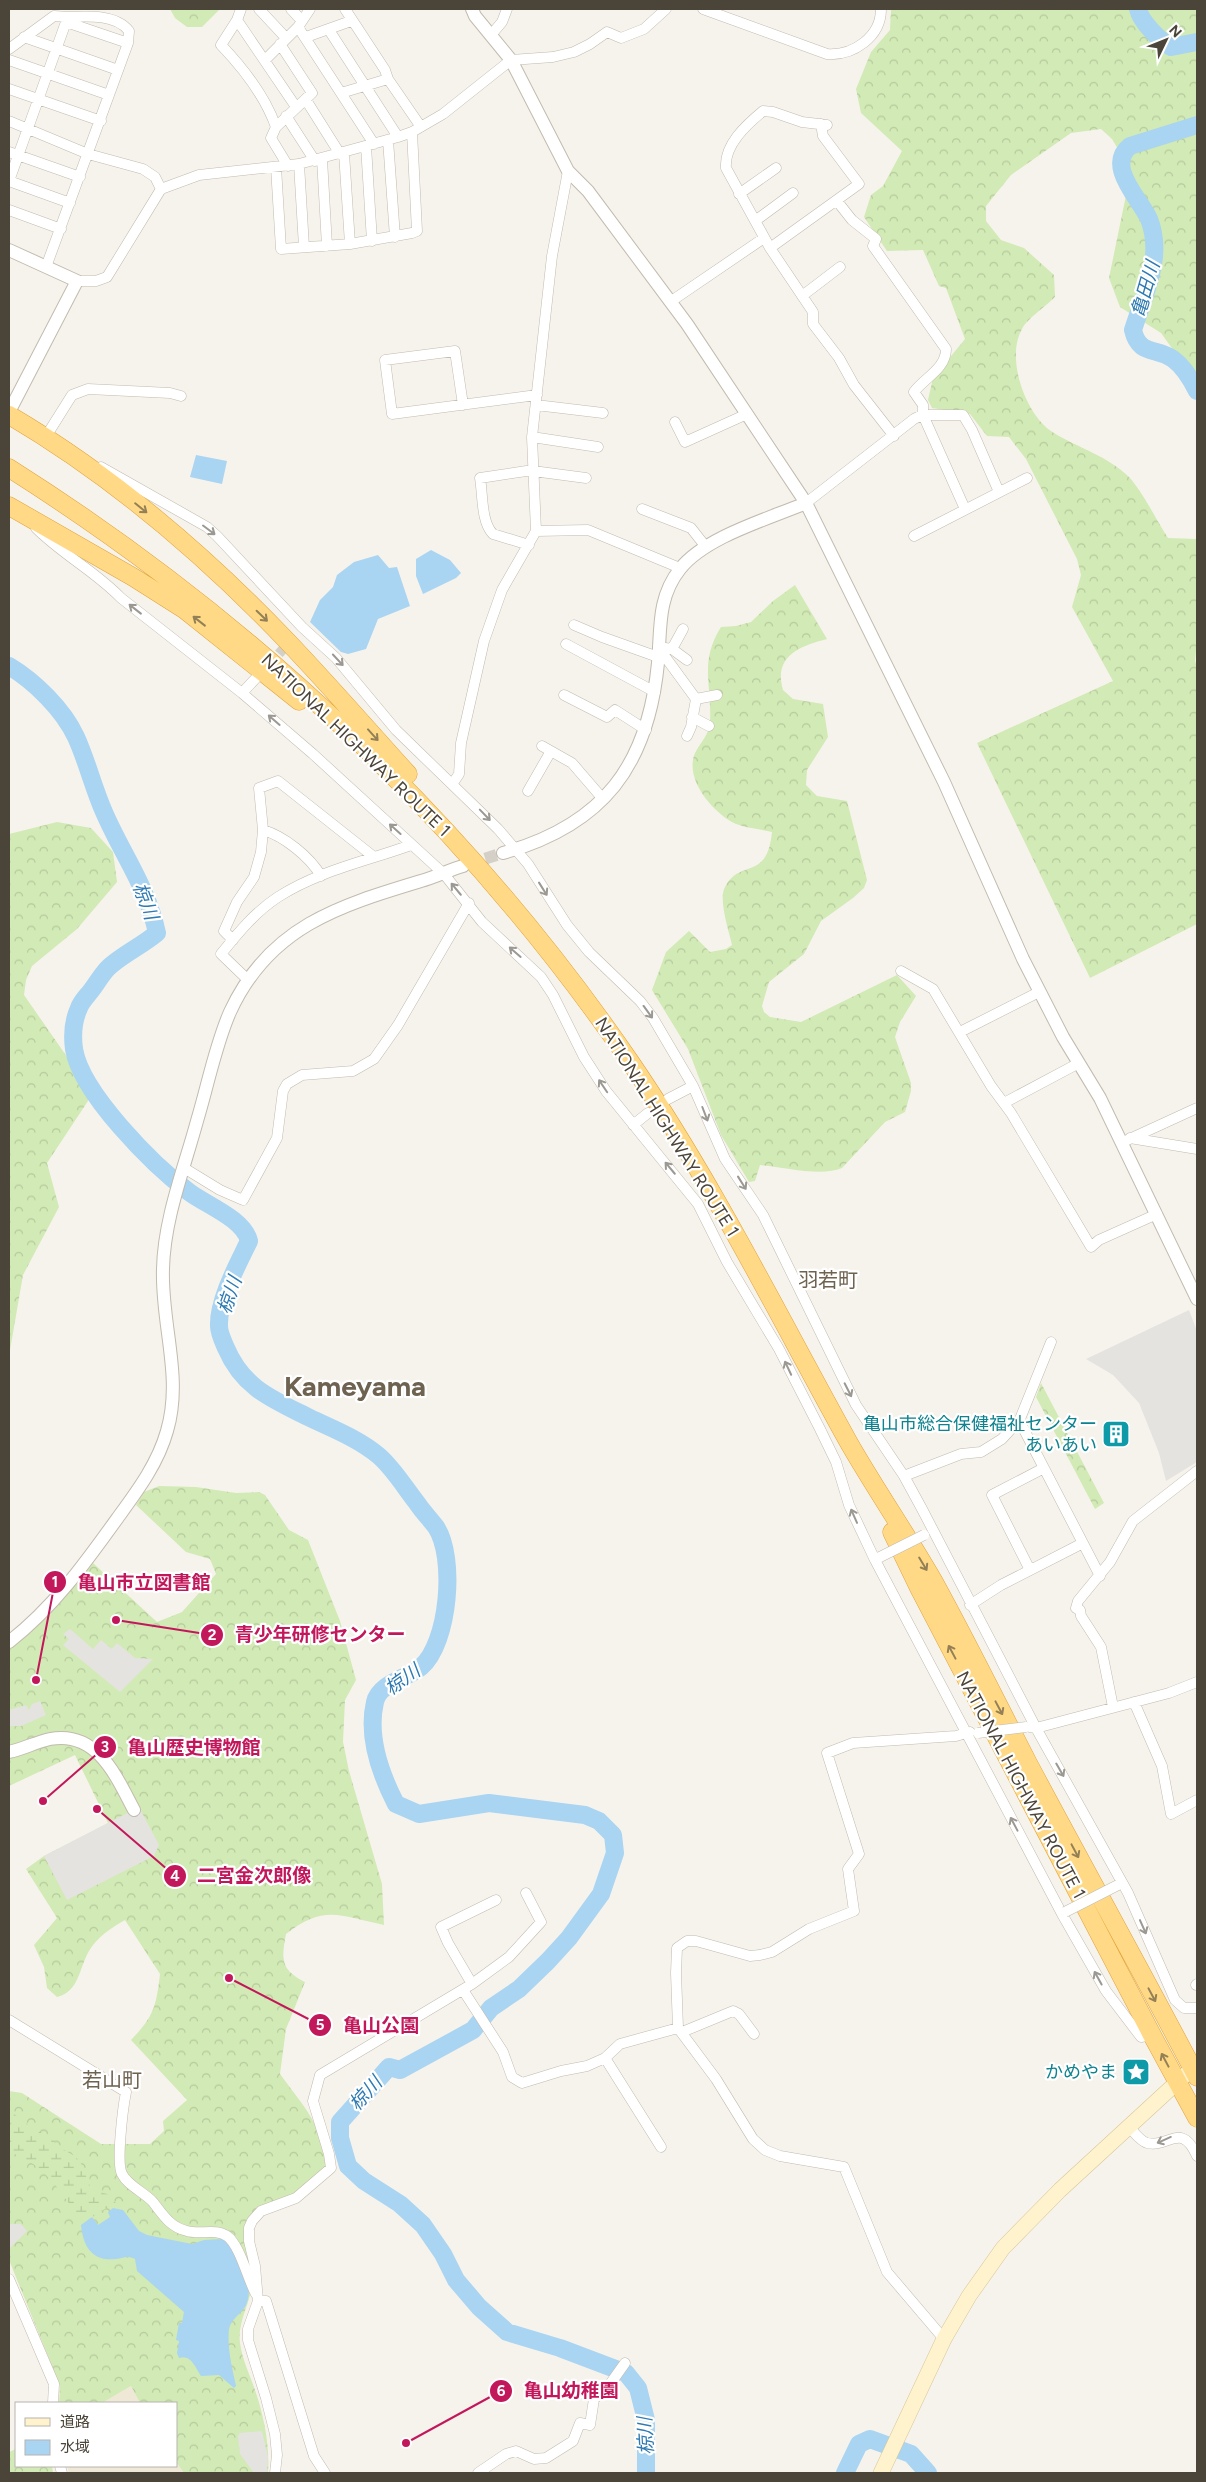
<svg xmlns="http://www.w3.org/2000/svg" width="1206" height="2482" font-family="Figtree,'Noto Sans JP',sans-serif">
	<defs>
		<pattern id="forest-crowns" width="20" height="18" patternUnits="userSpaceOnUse" patternTransform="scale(1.25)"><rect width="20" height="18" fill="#d2eab5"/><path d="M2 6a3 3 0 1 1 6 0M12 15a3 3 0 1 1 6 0" fill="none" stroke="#b6ca9c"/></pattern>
		<pattern id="wetland-marsh" width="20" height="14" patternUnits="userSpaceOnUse" patternTransform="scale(1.25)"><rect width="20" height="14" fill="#d2eab5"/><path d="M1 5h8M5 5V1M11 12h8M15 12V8" fill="none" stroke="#b6ca9c"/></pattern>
	</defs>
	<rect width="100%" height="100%" fill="#f6f3ec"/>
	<path fill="#efe8d6" d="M131,2386L140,2403H102Z
		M176,2462L184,2473H69L67,2466H176Z"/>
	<path fill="url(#forest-crowns)" d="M170,9H220L202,27H187L175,18Z
		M891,9H1197V383L1161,333L1120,307L1109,278L1131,171L1112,139L1101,129L1071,133L1011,175L986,206V221L1001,240L1024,248L1054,275L1055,297C1046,306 1027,319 1022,329C1005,358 1026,417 1054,433C1078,448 1108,456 1129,477C1142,491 1157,521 1168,538L1197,539V639L1195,661L1197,667V924L1090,978L977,743L1113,681L1072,607L1081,575L1077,559L1026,459L1009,437L987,436L970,414L932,408L928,400L933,378L965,339L946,288L939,286L923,250L887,251L864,217L871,195L883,186L902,151L861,113L856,89L871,52L890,30Z
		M795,585L827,639C800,646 773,656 783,690L793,699L823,704L828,737L807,770L806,785L817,796L847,801L867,880L864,888L853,898L821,921L804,954L769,982L762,1006L764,1012L770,1017L801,1022L897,975L916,996L900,1022L895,1037L911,1083V1091L905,1112L885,1122L842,1168C821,1177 784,1167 760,1165L755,1181L749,1182L721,1135L688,1049L652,990L666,952L689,931L710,952L726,949L732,945C729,931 718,899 725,887C740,858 767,882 772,832C760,829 743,828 732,822C713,811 689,784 693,760C695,747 709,737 710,723C712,684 699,662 721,627L736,626L751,622L773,601Z
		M57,822L91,828L113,852L117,882L77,929L32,966L26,980L24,995L88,1087V1101L47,1163L59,1207L23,1275L9,1356V834Z
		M1041,1383L1104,1503L1095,1509L1036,1397Z
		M159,1486L196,1487L236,1493L259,1492L265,1495L289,1530L308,1540L340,1621L356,1680L345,1700L343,1742L349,1771L382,1884L384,1925C339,1916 325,1904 286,1934C281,1960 281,1970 305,1982L286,2029L280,2074C301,2103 327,2130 326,2168C305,2190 277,2204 250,2218C251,2238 254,2259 253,2279C252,2301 237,2321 240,2343C242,2359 250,2375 255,2390C264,2416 270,2446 268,2473H184L176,2462V2403H140L131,2386L102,2403H59L60,2386L9,2260V2091L22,2093L101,2144H150L164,2131L163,2121L187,2100L131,2040C154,2016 156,2007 160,1974L125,1920C111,1928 97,1937 89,1951C79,1968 79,1992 57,1997L47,1988L44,1967L34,1945L57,1918L26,1869L44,1856L108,1823L75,1755L9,1786V1649C43,1625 67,1595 93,1563L157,1622L182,1612L216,1574L210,1559L186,1552L136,1505L144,1492Z
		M16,2449V2466H52L53,2473H9V2452Z"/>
	<path fill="url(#wetland-marsh)" d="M9,2110L31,2127L54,2140V2144L76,2157L82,2165L91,2189L107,2194L116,2202L83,2223C61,2193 46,2164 9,2152Z"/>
	<path fill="#e5e3e0" d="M1189,1310L1197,1331V1462L1166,1481L1159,1453L1139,1403L1113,1375L1086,1359Z
		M70,1629L93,1649L101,1640L112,1649L117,1643L135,1658L153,1659L120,1692L63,1645L69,1639L63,1634Z
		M40,1701L46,1715L21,1726H9V1710L26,1705L29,1710L32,1704Z
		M139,1807L159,1845L154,1856L67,1900L44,1856Z
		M9,2224H21L27,2231L9,2249Z
		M262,2431L268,2457L267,2473H254L240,2454L238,2436L240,2433Z"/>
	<path fill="#a9d4f2" d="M196,455L227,461L222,484L190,477Z
		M431,550L450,560L461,573L456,578L423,594L416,576V559Z
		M378,555L389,568L397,567L410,606L378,619L366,649L348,654L341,652L310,622L320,600L333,587L337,575L354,562Z
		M113,2208L123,2210L139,2231L147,2235L192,2244L204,2240L223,2239C238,2253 257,2287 245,2307C240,2315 231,2319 229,2329C227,2348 232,2367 236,2386L234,2388L219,2375L201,2376C195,2367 191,2354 179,2358L177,2353L179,2341L176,2340L179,2323H182L184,2312L137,2271L135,2259C127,2255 124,2258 116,2259C92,2262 83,2246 81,2225L92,2217L98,2225L110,2217L108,2212Z"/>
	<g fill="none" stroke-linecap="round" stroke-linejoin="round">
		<path stroke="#a9d4f2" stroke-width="18" d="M1138,9C1141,22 1159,40 1171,47L1197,42
			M1197,125L1130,146C1105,166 1140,199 1149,219C1164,257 1144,294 1133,330C1139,356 1156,347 1173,359C1184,367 1191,379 1197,391
			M9,666C34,681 63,709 76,737C87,761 93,787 104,812C122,854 147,886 157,933C143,945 120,956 108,968C101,975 96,985 90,992C86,997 81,1002 79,1008C73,1021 72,1034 74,1049C81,1093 153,1165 189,1192C206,1205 244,1219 249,1241C238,1264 218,1300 219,1326C219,1333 223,1341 226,1348C243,1388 272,1399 310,1418C333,1429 359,1439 379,1456C394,1469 405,1488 417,1503C423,1512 430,1519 436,1527C456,1557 449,1643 421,1667C408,1678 379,1683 375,1702C367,1736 381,1775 396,1804L419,1814L489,1803L585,1815L599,1821L613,1835L615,1853L601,1894L569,1938L548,1961L519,1989L491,2008L473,2030L400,2070L389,2067L340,2122V2138L348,2166L364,2181L400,2204L423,2225L443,2254L456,2280L479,2307L507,2332L560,2348L626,2373L638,2388L646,2420V2473
			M845,2473L859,2444L870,2439L911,2454L928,2473"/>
		<path stroke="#d4d0c8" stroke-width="10" stroke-dasharray="10 5" stroke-linecap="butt" d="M269,665L291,640"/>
		<path stroke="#d4d0c8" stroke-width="12" stroke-dasharray="12 6" stroke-linecap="butt" d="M468,864L503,853"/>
		<defs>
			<path id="minor" d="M241,9L237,20L221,45C244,69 265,96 276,127
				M259,9L286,38
				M291,9L302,21
				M345,9L385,70L388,79L421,127
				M703,9L827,54C853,56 881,37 881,9
				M68,17C87,16 116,14 129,31L128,43
				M237,20L296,107
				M298,27L374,144
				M329,30L398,137
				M491,35L502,22L507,9
				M24,37L118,70
				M306,37L351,21
				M280,44L312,93L276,127L271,138L288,166
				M9,49L54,16L68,17L66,22
				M9,60L109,95
				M265,60L298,27L310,9
				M9,89L101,121
				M341,93L388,79
				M306,100L340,154
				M286,116L315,161
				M9,121L88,154L143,169L155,177L161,189L199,175L299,164L398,137L412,132L443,114L511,60L553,57L574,52L590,44L607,32L621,38L644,29L666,9
				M827,125L802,122L773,112L763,111C746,125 724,145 726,168L770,248L813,312V324L839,358L854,385L894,436
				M388,140L395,237
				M366,146L372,241
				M9,152L80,177
				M344,153L350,244
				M322,159L327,246
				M299,164L304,247
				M276,167L281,249L350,244L412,233L417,231L412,132
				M9,181L66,22L128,43L46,267
				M9,181L70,203
				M739,194L776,168
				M837,201L852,220L876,239L873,246L946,349C946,369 924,378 914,392L923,405V415L965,509
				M9,210L61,229
				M755,221L793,193
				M770,248L859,184L823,136L821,124
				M77,281H96L107,277L161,189
				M802,296L840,267
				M670,302L764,238
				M463,405L455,351L385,360L392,414L537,395
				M536,405L603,413
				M675,422L685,442L747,414
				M532,437L598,447
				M45,438L72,395L88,389L170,393L181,396
				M101,467L207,527L217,536L302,627L336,658L396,730L498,829L528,864L567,925L589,952L640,1001L653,1018L693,1086L725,1159L763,1215L856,1405L904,1476L922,1509L1036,1728L1128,1893L1175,2000L1184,2008H1197
				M533,471L586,478
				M806,503L914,419L922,415H963L972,430L999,492
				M642,509L691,528L706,547
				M36,528C63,555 95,571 121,598L242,693L313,754L444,874L482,922L541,977L553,995L584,1057L606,1091L698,1204L727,1262L779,1349L820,1429L836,1462L849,1505L875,1560L1062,1914L1106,1991L1141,2037L1152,2035
				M536,531L588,530L680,568
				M914,536L1027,478
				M529,545L493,534C481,522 483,495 480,478L533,470
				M574,625L602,637L658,657
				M566,644L655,692
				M658,647L696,699L691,727L687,736
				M658,647L672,649L683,629
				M672,649L687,660
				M242,693L257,677
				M564,695L607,717L615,710L646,730
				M696,699L717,695
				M692,717L709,726
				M542,746L572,763L603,799
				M453,783L459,774L461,743L484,641L502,590L536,531L532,437L552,256L568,171
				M528,791L551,751
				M263,830C284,836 310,857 321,876
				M233,940L224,931L237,902L254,877L261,852L263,830L259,788L278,781L374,857
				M901,971L933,989L991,1086L1011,1113L1091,1247L1099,1240L1157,1214
				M248,980L221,954C238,933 255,912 278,897C318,871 367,861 411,845
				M960,1032L1039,992
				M668,1099L693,1086
				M1004,1103L1079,1063
				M633,1125L648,1113
				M1130,1138L1197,1149
				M1123,1142L1197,1108
				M184,1168L220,1190L243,1200L277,1138L283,1091L287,1084L302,1075L353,1071L374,1059L398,1025L469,903
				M1019,1420L1100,1576
				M904,1476L961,1454L981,1452L1002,1439L1020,1419L1051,1342
				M1030,1570L992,1495L1044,1468
				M970,1605L1001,1585L1083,1543
				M1134,1702L1162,1766L1171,1814L1197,1800
				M1113,1707L1101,1647L1081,1616L1080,1610L1076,1608L1078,1601L1110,1562L1133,1521L1197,1471
				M1030,1727L1036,1728L1169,1693L1197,1682
				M472,1984L448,1943L441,1927L496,1900
				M1196,1985L1197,1984
				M463,1990L503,2052L512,2077L522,2083L561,2071L587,2066L605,2058L620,2044L678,2028
				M9,2020L126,2092C123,2107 116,2163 122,2174C128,2186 144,2192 153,2202C163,2215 170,2227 187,2231C200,2235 215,2228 227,2236C240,2245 248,2280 256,2294
				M682,2032L733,2011L739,2014L754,2034
				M605,2058L661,2147
				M1129,2127C1134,2132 1140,2141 1147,2143C1169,2148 1181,2121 1197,2156
				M9,2279L54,2384L53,2403
				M258,2301H266L314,2456L325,2473
				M944,2339L887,2272L844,2167L780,2156L765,2150L753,2139L716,2079L678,2028L676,1973L677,1948L687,1941H696L750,1956L760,1955L772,1952L809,1929L854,1911L848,1869L859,1854L827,1753L853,1743L956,1736L970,1732
				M60,2466L62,2473
				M275,2473L277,2455L275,2434L266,2398L248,2340V2329L258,2301L255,2266L249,2241V2228L252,2221L261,2211L296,2198L331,2168L329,2154L313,2101L320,2075L472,1984L509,1957L541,1922L526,1893
				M478,2473L506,2454L516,2451L534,2459L546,2458L573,2441L580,2423L590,2425L594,2399L608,2387L625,2363"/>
			<path id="tertiary" d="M472,9L475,16L511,60L568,171L588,191L687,324L806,503L944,782L1023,959L1063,1037L1100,1098L1197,1299
				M9,250L77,281L9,412
				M503,853C603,825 648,766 658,663C661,629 657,598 680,569C705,537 768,519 806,503
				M9,1642C54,1607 86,1562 119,1516C138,1490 158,1463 167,1431C183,1377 161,1324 163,1269C164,1219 184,1169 197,1121C208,1085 215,1046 230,1012C269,927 338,906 421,881C436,877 449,870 463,866
				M9,1752C23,1749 36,1742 50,1739C97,1730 116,1776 134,1810"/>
			<path id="secondary" d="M881,2473L944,2339L969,2296L1003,2248L1060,2190L1197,2064"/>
			<path id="trunk" d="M9,415C111,475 206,556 288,642C329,685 368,730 408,774
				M9,468C254,623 467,824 631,1063C713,1183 778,1315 849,1443C876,1490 907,1535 934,1582C967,1642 997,1703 1028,1763C1084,1868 1142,1972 1197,2077
				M9,506L133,577L185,610L299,701
				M892,1532L919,1588L1152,2035L1197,2118"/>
		</defs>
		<use href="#minor" stroke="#c2bbae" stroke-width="11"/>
		<use href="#tertiary" stroke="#c2bbae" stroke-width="14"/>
		<use href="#secondary" stroke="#d6c79b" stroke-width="16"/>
		<use href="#trunk" stroke="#e0a43c" stroke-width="19"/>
		<use href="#minor" stroke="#fff" stroke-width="10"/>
		<use href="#tertiary" stroke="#fff" stroke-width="12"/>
		<use href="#secondary" stroke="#fff3cd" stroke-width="15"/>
		<use href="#trunk" stroke="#ffd985" stroke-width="18"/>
		<defs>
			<path id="minor-bridge" d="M880,1557L924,1535
				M978,1733L1026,1727
				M1065,1912L1118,1885"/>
		</defs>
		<use href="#minor-bridge" stroke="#c2bbae" stroke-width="11" stroke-linecap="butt"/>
		<use href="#minor-bridge" stroke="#fff" stroke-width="10"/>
	</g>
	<defs><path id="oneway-shaft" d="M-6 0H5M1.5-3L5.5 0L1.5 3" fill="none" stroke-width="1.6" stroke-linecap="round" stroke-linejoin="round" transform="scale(1.25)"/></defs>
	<g stroke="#938057">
		<use href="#oneway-shaft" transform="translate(141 508) rotate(39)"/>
		<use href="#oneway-shaft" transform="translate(262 616) rotate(44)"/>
		<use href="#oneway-shaft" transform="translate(199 621) rotate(-142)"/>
		<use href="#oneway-shaft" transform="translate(373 735) rotate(48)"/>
		<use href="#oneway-shaft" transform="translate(923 1564) rotate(59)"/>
		<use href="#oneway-shaft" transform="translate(952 1652) rotate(-118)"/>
		<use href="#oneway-shaft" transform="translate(999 1708) rotate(62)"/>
		<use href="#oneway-shaft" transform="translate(1075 1851) rotate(62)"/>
		<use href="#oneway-shaft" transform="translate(1152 1995) rotate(62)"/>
		<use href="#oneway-shaft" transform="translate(1165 2060) rotate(-118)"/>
	</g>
	<g stroke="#9c9892">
		<use href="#oneway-shaft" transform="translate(209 530) rotate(37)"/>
		<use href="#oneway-shaft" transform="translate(135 609) rotate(-142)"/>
		<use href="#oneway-shaft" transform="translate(338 660) rotate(47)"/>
		<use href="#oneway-shaft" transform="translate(274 720) rotate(-139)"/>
		<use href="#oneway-shaft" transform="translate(485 815) rotate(46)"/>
		<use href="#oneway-shaft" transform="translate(395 829) rotate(-138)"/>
		<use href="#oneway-shaft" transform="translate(456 889) rotate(-130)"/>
		<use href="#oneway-shaft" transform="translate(543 889) rotate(58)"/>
		<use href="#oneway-shaft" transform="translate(515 952) rotate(-139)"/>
		<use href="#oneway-shaft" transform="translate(648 1012) rotate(54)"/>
		<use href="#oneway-shaft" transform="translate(603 1086) rotate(-124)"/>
		<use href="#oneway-shaft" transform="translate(705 1114) rotate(69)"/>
		<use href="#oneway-shaft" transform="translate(670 1168) rotate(-130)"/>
		<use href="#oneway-shaft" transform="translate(742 1183) rotate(58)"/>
		<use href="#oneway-shaft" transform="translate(788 1368) rotate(-115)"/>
		<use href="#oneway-shaft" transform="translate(848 1390) rotate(63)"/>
		<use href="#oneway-shaft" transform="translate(854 1516) rotate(-114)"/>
		<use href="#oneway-shaft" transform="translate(1060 1770) rotate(60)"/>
		<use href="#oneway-shaft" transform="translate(1014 1824) rotate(-118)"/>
		<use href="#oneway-shaft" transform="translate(1143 1927) rotate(66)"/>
		<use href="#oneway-shaft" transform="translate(1098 1978) rotate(-119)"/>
		<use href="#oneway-shaft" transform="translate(1164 2140) rotate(156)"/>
	</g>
	<defs>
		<symbol id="building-square" viewBox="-11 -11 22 22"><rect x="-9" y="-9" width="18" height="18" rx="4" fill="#0f9aa8" stroke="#fff"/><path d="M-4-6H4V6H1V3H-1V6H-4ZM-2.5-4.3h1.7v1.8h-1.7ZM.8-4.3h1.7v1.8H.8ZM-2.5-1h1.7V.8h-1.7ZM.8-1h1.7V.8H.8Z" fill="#fff"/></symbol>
		<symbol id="sight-square" viewBox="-11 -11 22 22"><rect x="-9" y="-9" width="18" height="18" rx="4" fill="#0f9aa8" stroke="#fff"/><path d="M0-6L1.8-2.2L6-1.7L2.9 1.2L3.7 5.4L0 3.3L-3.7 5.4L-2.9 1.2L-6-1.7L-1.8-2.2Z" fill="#fff"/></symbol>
	</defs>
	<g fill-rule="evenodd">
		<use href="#building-square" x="1100" y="1418" width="32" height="32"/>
		<use href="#sight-square" x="1120" y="2056" width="32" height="32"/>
	</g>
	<g text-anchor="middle" stroke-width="4.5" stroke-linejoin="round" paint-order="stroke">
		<g font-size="18" fill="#4b4439" stroke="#fff">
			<text transform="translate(356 745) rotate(44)" y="6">NATIONAL HIGHWAY ROUTE 1</text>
			<text transform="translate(667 1127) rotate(58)" y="6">NATIONAL HIGHWAY ROUTE 1</text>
			<text transform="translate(1021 1785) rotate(62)" y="6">NATIONAL HIGHWAY ROUTE 1</text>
		</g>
		<g font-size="18" fill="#0d838f" stroke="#fff" text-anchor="end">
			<text x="1097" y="1430">亀山市総合保健福祉センター<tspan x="1097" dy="21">あいあい</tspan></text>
			<text x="1117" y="2078">かめやま</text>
		</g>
		<g font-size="19" font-style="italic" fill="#2e7ab2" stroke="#fff">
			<text transform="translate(1145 289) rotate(-74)" y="7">亀田川</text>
			<text transform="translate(146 901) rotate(69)" y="7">椋川</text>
			<text transform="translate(229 1295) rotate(-71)" y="7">椋川</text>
			<text transform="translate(402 1679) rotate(-35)" y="7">椋川</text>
			<text transform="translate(365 2093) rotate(-48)" y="7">椋川</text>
			<text transform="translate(645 2436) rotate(-93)" y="7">椋川</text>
		</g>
		<g font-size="20" fill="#6e6250" stroke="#fff">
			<text x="828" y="1287">羽若町</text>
			<text x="112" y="2087">若山町</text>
		</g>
		<g font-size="28" font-weight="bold" fill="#6e6250" stroke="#fff">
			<text x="355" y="1396">Kameyama</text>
		</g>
	</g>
	<path fill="none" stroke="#c2185b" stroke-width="2" d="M36 1680L55 1582M116 1620L212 1635M43 1801L105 1747M97 1809L175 1876M229 1978L320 2025M406 2443L501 2391"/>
	<g fill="#c2185b" stroke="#fff" stroke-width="2">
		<circle cx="36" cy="1680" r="5"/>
		<circle cx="116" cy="1620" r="5"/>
		<circle cx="43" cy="1801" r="5"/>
		<circle cx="97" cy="1809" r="5"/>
		<circle cx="229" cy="1978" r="5"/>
		<circle cx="406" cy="2443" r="5"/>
		<circle cx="55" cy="1582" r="12"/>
		<circle cx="212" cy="1635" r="12"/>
		<circle cx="105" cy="1747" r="12"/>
		<circle cx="175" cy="1876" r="12"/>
		<circle cx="320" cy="2025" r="12"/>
		<circle cx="501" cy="2391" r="12"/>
	</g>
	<g font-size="15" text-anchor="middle" font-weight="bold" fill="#fff">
		<text x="55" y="1587">1</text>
		<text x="212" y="1640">2</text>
		<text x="105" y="1752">3</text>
		<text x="175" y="1881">4</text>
		<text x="320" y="2030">5</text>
		<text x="501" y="2396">6</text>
	</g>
	<g font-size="19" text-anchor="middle" font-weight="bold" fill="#c2185b" stroke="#fff" stroke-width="4.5" stroke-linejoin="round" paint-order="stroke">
		<text x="144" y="1589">亀山市立図書館</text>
		<text x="320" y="1641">青少年研修センター</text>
		<text x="194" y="1754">亀山歴史博物館</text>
		<text x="254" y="1882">二宮金次郎像</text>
		<text x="381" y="2032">亀山公園</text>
		<text x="571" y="2397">亀山幼稚園</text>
	</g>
	<rect width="1206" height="2482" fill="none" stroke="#4b4439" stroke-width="20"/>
	<rect x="15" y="2402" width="162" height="65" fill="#ffffff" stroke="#b7b4b0"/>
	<rect x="25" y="2418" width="25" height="8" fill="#fff3cd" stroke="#b7b4b0"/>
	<text x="60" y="2427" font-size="15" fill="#4b4439">道路</text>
	<rect x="25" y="2440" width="25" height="15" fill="#a9d4f2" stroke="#b7b4b0"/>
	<text x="60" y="2452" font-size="15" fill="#4b4439">水域</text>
	<g transform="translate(1166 40) rotate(47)" stroke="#ffffff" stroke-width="4" paint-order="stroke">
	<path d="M0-4L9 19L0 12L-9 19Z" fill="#4b4439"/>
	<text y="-8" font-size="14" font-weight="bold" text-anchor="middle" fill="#4b4439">N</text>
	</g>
</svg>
